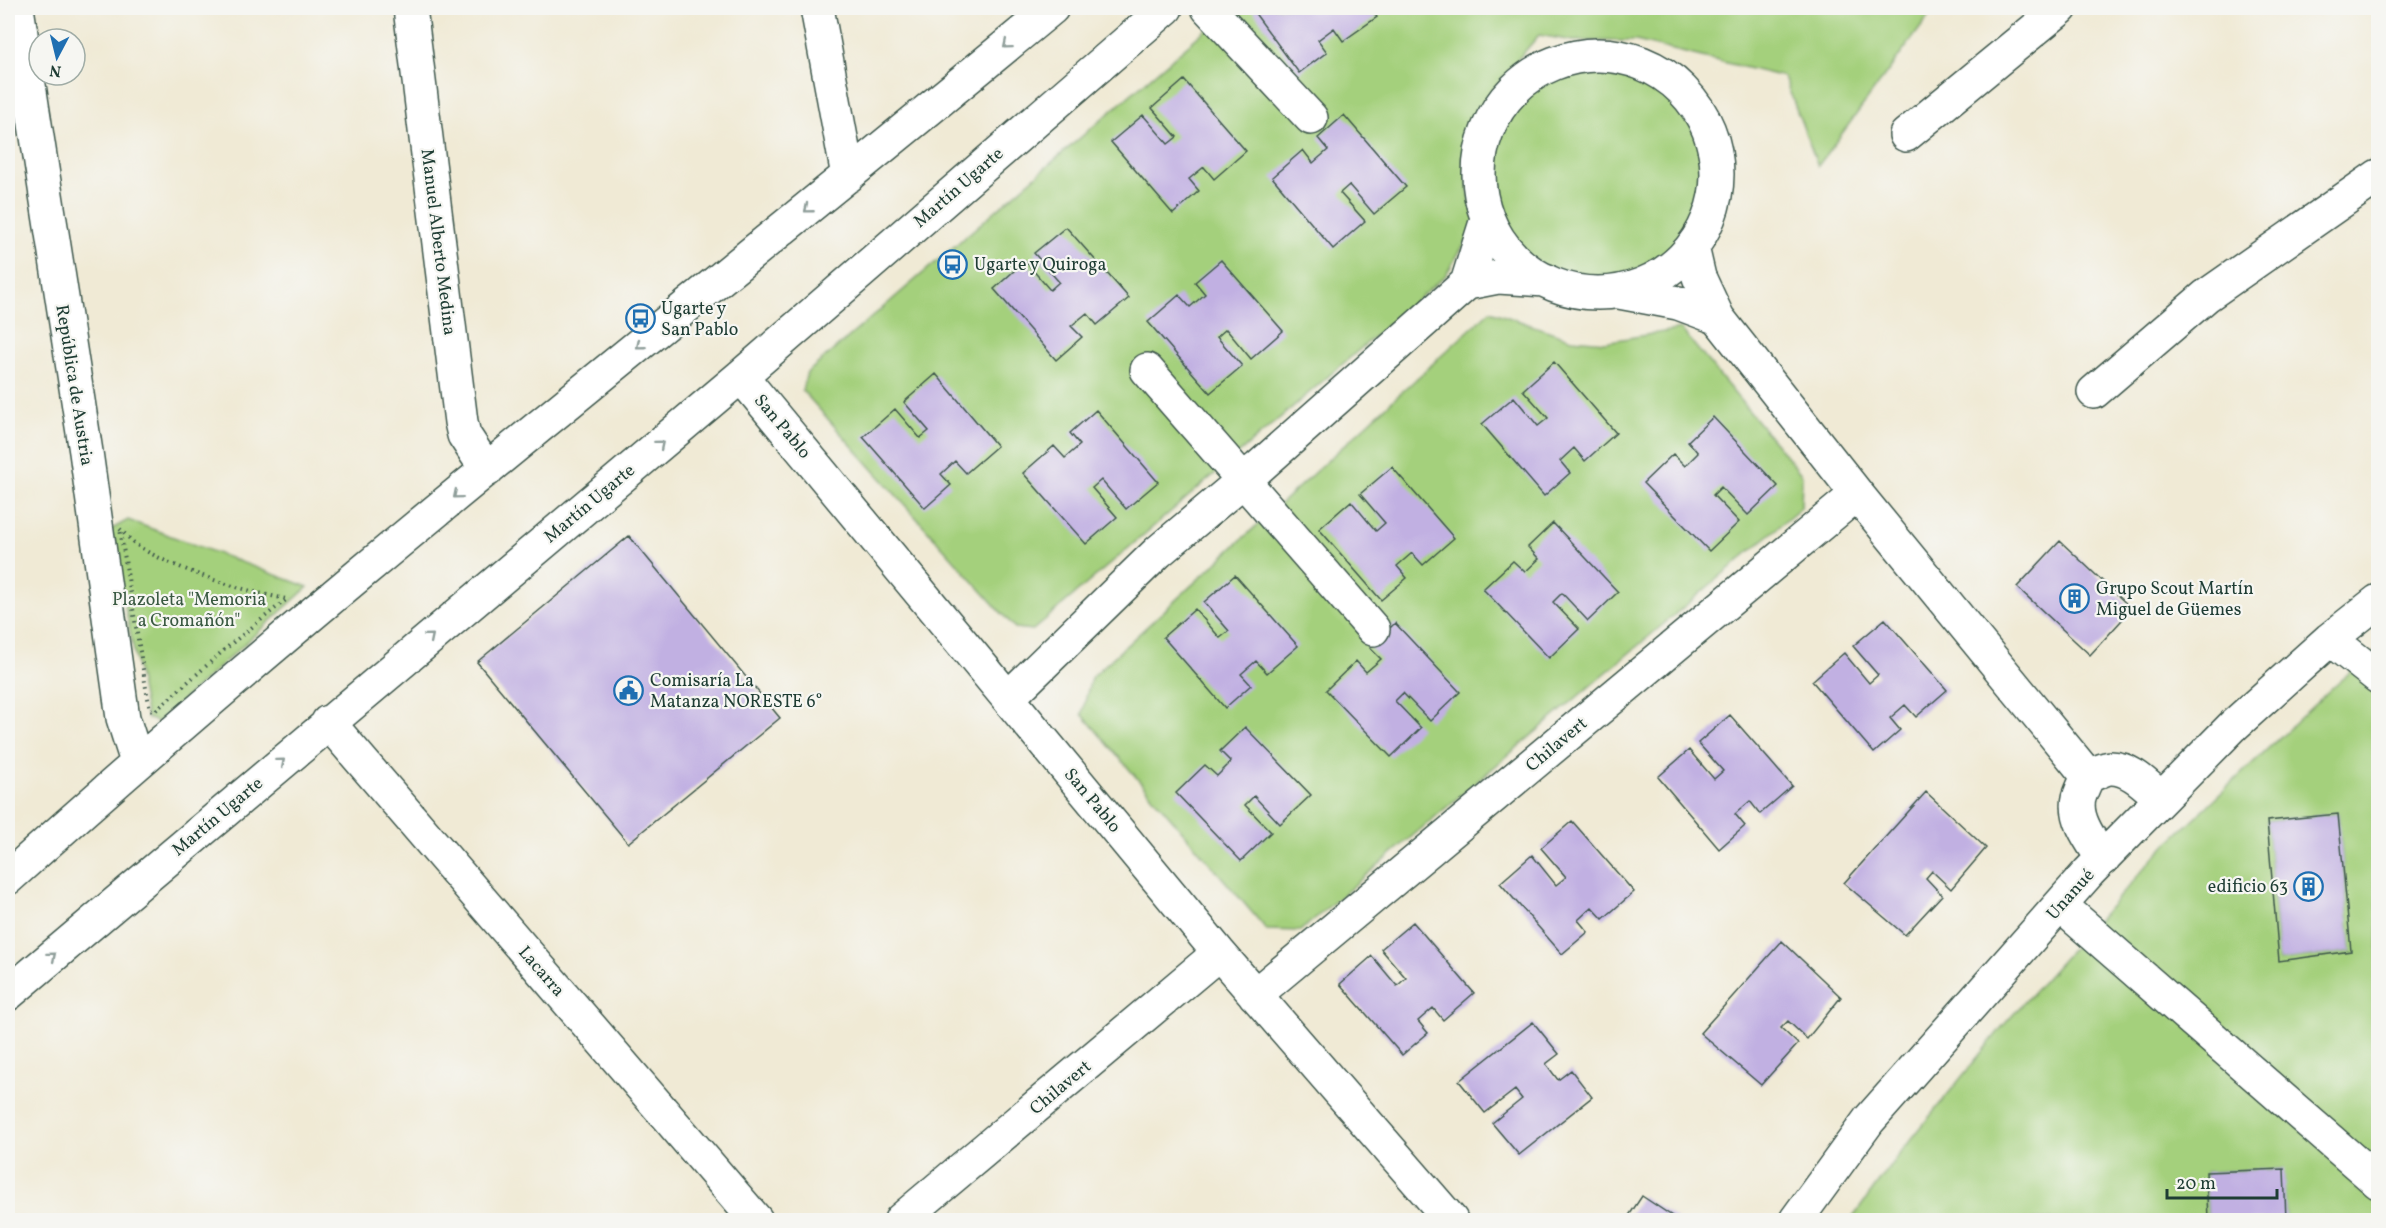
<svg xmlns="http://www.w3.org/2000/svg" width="2386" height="1228" font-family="Vollkorn,serif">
	<rect width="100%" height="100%" fill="#f6f6f2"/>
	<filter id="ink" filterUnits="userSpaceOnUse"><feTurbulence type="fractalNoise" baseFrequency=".0167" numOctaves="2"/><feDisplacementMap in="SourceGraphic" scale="12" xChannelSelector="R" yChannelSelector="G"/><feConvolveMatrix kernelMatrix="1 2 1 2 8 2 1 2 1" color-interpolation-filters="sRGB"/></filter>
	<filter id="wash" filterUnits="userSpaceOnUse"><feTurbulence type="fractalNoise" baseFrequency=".008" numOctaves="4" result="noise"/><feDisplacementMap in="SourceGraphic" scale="24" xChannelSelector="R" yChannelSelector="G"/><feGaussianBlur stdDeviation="1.35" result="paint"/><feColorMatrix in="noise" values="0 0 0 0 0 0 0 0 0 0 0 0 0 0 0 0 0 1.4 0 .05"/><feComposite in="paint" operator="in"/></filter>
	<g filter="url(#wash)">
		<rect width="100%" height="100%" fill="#f0ead5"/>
		<path fill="#a4d07c" stroke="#628658" stroke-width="1.5" fill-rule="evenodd" d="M1231,8H1935L1818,166L1784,77L1636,41H1573L1539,35C1512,67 1474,104 1467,147C1463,173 1470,200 1476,225L1445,276L1033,630L1015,628L802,390L807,373Z
			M1491 172a110 110 0 1 1 220 0a110 110 0 1 1-220 0Z
			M1490,311L1572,339L1605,342L1681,329L1802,475L1801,508L1300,931L1267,930L1082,714L1091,678Z
			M128,520L308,587L158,722L147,718L110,530Z
			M2378,649V1220H2286L2283,1169L2206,1172L2208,1220H1851L1897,1157L2002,1027L2162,849L2336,684ZM2338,814L2351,951L2279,961L2267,821Z"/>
		<g id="blocks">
			<path fill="#c1b0e2" d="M1251,8H1370L1377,17L1343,41L1334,28L1318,40L1327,52L1299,73Z
				M1184,80L1246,151L1214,179L1204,167L1189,179L1199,191L1173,214L1111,142L1143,115L1168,144L1177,137L1152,108Z
				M1344,115L1406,187L1374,214L1349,185L1340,193L1365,221L1333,249L1272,177L1303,150L1313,163L1328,150L1318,138Z
				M1066,227L1129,298L1097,325L1087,313L1071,326L1082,337L1056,360L994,289L1025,261L1050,290L1059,282L1034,253Z
				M1221,260L1283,331L1251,359L1226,329L1217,337L1242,366L1210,393L1148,322L1179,295L1190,307L1205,294L1195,282Z
				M1554,362L1616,433L1585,461L1574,448L1560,461L1570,473L1544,496L1482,424L1514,397L1538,426L1548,418L1523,390Z
				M936,374L997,446L966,473L955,461L941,474L951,485L925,508L863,437L895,409L920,438L929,431L904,402Z
				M1096,410L1158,482L1126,509L1101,480L1092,488L1117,517L1086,544L1023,473L1054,446L1065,458L1080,445L1070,433Z
				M1713,417L1778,486L1748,515L1721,487L1713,495L1739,522L1709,551L1643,483L1673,454L1685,466L1698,453L1688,441Z
				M1392,467L1454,538L1423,565L1412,553L1397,566L1407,578L1381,600L1319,529L1351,501L1376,531L1385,523L1360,494Z
				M1553,523L1618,592L1588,621L1562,593L1553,602L1579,629L1549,658L1483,589L1513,561L1525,572L1539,559L1528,547Z
				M629,536L780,718L628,843L477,662Z
				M2060,541L2132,609L2090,655L2017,587Z
				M1235,575L1298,646L1267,673L1256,661L1241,674L1251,685L1225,708L1163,637L1195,609L1220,638L1229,631L1204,602Z
				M1885,619L1947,690L1916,717L1905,705L1890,718L1900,730L1874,753L1812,681L1844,653L1869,683L1878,675L1853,646Z
				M1395,623L1460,692L1430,721L1403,693L1395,701L1421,728L1391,757L1326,690L1356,661L1366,672L1381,659L1370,648Z
				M1730,715L1792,786L1760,814L1750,801L1735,814L1745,826L1719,849L1658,777L1689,750L1714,779L1723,771L1698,743Z
				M1245,727L1311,795L1280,824L1254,796L1245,805L1271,832L1241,861L1176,793L1205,765L1217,776L1231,762L1220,751Z
				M1926,792L1986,848L1951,889L1932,871L1926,878L1942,895L1905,935L1844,883Z
				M2338,814L2351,951L2279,961L2267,821Z
				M1572,821L1634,892L1603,919L1592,907L1578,920L1588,932L1562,954L1500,883L1532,855L1556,885L1566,877L1541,848Z
				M1413,922L1474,993L1443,1020L1433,1008L1418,1021L1428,1033L1402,1055L1340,984L1372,956L1397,986L1406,978L1381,949Z
				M1782,941L1841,997L1807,1039L1788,1021L1781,1028L1798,1044L1761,1085L1700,1033Z
				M1533,1022L1559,1054L1546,1064L1558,1080L1571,1070L1592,1097L1519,1155L1492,1123L1522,1099L1515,1090L1485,1113L1459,1081Z
				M2284,1169L2286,1220H2208L2206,1172Z
				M1642,1196L1678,1220H1626Z"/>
		</g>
	</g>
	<g filter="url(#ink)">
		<use href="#blocks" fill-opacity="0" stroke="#3e574c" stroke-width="1.5"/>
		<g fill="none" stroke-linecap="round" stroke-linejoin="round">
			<defs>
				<path id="minor" d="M17,8L86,452L123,718L137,762
					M410,8L461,422L464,435L487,470
					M817,8L848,176
					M1208,8L1311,118
					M1479 174a119 119 0 1 1 238 0a119 119 0 1 1-238 0Z
					M1906,135L2061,8
					M1692,247L1699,277L1718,318L1857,494L2088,776
					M1467,283L1498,277L1545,280
					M1619,292L1678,303L1718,318
					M1147,370L1373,629
					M741,376L1219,953L1451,1220
					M2094,392L2206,296L2378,176
					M2330,639L2378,677
					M1008,698L1158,552L1258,468L1467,283L1487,219
					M328,722L756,1220
					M2103,859C2092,842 2074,819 2079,798C2081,791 2085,783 2088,776C2095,774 2104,768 2111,768C2131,768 2148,787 2161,798
					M8,878C344,575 703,297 1052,8
					M2060,905L2378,1182
					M8,994L741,376L1166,8
					M1255,995L1857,494
					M901,1220L1219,953
					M1796,1220L1869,1120L2089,872L2233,726L2330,639L2378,601"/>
			</defs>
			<use href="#minor" stroke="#3e574c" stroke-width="36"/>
			<path stroke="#3e574c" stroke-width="4" stroke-dasharray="1.5 4.5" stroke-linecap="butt" d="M120,529C126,535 133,543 141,548C180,571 242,591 287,599L231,644L155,711L150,709L146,688Z"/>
			<use href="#minor" stroke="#fff" stroke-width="33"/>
		</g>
		<defs><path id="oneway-chevron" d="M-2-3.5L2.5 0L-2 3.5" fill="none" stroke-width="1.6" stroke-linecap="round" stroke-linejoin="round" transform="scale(1.5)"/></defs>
		<g stroke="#8f9e9a">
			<use href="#oneway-chevron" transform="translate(1007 45) rotate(140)"/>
			<use href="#oneway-chevron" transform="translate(808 209) rotate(141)"/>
			<use href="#oneway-chevron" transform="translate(640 345) rotate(141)"/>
			<use href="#oneway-chevron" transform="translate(660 444) rotate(-40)"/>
			<use href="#oneway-chevron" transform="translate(457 495) rotate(140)"/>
			<use href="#oneway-chevron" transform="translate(430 637) rotate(-40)"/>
			<use href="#oneway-chevron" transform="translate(281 762) rotate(-40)"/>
			<use href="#oneway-chevron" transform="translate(52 956) rotate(-40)"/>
		</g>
	</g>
	<defs>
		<symbol id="bus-ring" viewBox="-11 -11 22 22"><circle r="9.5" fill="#f6f6f2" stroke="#1f6fb2" stroke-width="1.5"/><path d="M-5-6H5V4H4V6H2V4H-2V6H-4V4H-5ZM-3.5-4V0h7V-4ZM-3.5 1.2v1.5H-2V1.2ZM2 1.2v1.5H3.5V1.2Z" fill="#1f6fb2"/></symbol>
		<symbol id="building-ring" viewBox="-11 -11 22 22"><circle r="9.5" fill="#f6f6f2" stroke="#1f6fb2" stroke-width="1.5"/><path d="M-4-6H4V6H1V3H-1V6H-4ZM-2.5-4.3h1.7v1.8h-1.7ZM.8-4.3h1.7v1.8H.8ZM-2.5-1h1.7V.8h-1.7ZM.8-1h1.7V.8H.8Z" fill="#1f6fb2"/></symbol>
		<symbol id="civic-ring" viewBox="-11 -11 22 22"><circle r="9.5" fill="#f6f6f2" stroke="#1f6fb2" stroke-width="1.5"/><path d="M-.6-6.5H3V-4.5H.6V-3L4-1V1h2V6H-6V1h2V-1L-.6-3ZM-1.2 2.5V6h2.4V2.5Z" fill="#1f6fb2"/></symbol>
	</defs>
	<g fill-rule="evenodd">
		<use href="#bus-ring" x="936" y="248" width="33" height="33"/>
		<use href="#bus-ring" x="624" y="302" width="33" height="33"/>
		<use href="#building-ring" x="2058" y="582" width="33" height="33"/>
		<use href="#civic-ring" x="612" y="674" width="33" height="33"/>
		<use href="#building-ring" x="2292" y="870" width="33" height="33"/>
	</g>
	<g text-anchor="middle" stroke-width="4.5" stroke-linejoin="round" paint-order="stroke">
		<g font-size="18" fill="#1f3d34" stroke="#f6f6f2">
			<text transform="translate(958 187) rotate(-41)" y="6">Martín Ugarte</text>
			<text transform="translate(439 242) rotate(83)" y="6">Manuel Alberto Medina</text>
			<text transform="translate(75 385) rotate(81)" y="6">República de Austria</text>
			<text transform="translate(783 426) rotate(50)" y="6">San Pablo</text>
			<text transform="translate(589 503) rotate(-40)" y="6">Martín Ugarte</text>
			<text transform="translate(1556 744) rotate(-40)" y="6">Chilavert</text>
			<text transform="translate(1093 800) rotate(50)" y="6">San Pablo</text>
			<text transform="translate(217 816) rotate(-40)" y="6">Martín Ugarte</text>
			<text transform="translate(2070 894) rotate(-48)" y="6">Unanué</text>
			<text transform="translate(542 971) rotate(49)" y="6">Lacarra</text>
			<text transform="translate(1060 1087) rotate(-40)" y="6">Chilavert</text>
		</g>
		<g font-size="18" fill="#1f3d34" stroke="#f6f6f2" text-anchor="start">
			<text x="974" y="270">Ugarte y Quiroga</text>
			<text x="661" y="314">Ugarte y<tspan x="661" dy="21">San Pablo</tspan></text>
			<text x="2096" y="594">Grupo Scout Martín<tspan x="2096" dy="21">Miguel de Güemes</tspan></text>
			<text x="650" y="686">Comisaría La<tspan x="650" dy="21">Matanza NORESTE 6°</tspan></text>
			<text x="2288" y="892" text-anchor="end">edificio 63</text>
		</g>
		<g font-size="18" fill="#3a5a42" stroke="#f6f6f2">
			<text x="189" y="605">Plazoleta "Memoria<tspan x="189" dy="21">a Cromañón"</tspan></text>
		</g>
	</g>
	<rect width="2386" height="1228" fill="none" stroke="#f6f6f2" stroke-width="30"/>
	<g transform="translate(57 57) rotate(187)"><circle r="28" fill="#f6f6f2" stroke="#a0aca6" stroke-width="1.5"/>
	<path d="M0-4.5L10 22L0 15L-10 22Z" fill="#1f6fb2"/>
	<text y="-9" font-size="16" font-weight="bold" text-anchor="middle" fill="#1f3d34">N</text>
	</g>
	<path d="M2167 1189v9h110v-9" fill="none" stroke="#1f3d34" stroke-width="3"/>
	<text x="2176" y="1189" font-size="18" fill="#1f3d34" stroke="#f6f6f2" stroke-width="4.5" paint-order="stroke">20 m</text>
</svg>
